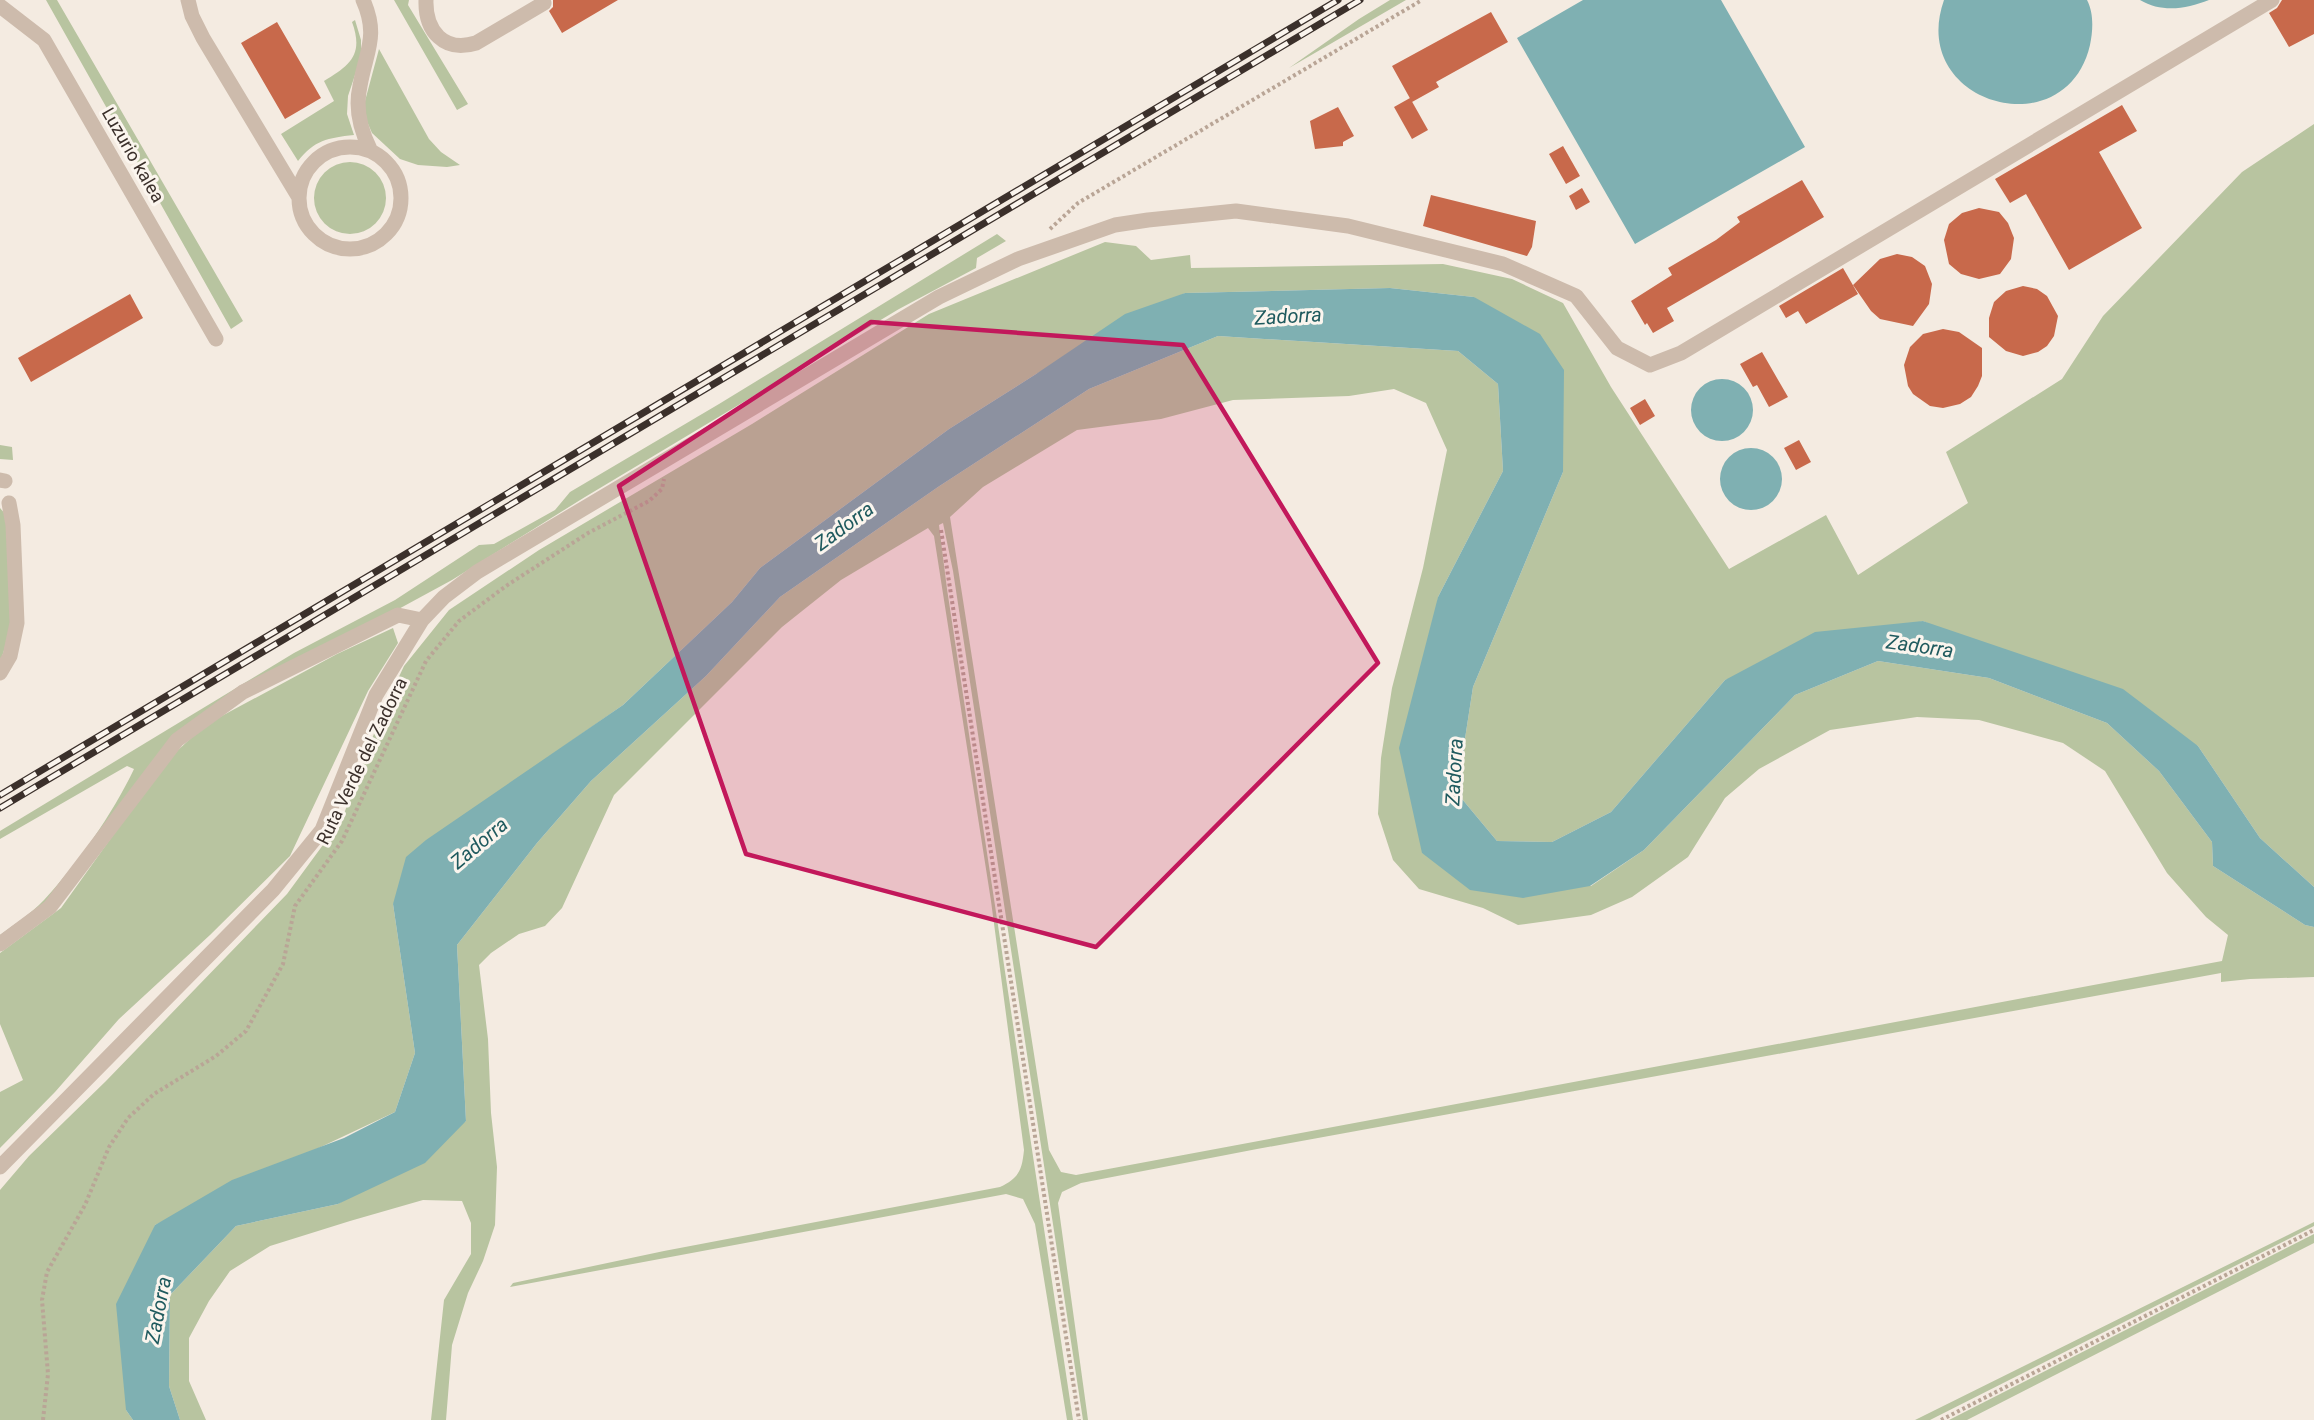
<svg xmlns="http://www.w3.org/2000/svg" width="2314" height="1420" font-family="Roboto,sans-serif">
	<rect width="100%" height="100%" fill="#f4ebe1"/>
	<path fill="#b8c4a0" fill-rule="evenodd" d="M46,0H57L243,321L231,329Z
		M394,0H409L408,5L468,104L457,110Z
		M1390,0H1406L1289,68L1359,19Z
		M355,20L361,40V57L348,96L347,114L354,135C327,138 315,140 298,161L281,134L334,101L324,81C350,65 364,55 352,22Z
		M379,49L429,139L441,152L460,165L447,167L418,165L400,159L372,133L365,117V101Z
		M2314,124V887L2260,838L2198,746L1923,621L1725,680L1611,812L1552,842L1497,841L1462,799L1464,745L1473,687L1563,472L1474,297L1390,288L1185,293L1036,374L949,429L760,568L732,602L623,705L547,758L393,904L415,1053L395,1112L155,1225L126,1410L133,1420H0V1190L29,1156L106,1081L287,894L342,819L381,715L404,666L449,610L539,550L752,424L929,314L1105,242L1136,246L1151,260L1190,255L1191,268L1443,264L1512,279L1563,303L1611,387L1729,569L1826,515L1858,575L1968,503L1946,452L2062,379L2103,316L2242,172Z
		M314 198a36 36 0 1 1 72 0a36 36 0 1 1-72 0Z
		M997,234L1006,241L977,258L976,268L899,309L585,497L452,580L198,718L52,898L0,940V935C15,924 31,914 44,900C78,863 112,815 134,769L127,766L0,839V831L294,653L395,600L479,545L494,544L555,510L570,492L719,404Z
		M1218,336L1458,351L1498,384L1503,471L1438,597L1422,853L1591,886L1644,850L1795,695L1878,661L1989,678L2107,723L2159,771L2212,842L2213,866L2305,925L2314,927V977L2250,979L2221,982V973L1257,1149L1081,1183L1062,1192L1058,1203L1088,1420H1083L953,571L943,523L939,525L947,589L1073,1420H1067L1035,1224L1023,1199L1006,1194L510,1287L513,1283L664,1251L1000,1187C1019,1178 1022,1170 1024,1150L991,901L934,536L928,528L841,580L782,627L614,795L562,908L545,926L519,934L491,953L479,965L488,1039L491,1113L497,1167L495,1225L483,1261L468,1293L452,1345L446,1420H431L444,1300L471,1254V1223L462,1201L423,1200L350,1221L270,1246L230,1271L209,1301L189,1338V1381L206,1420H180L169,1386L170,1295L236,1226L338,1204L466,1121L457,945L537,843L591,781L706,676L780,597L938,487L1089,389ZM1394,389L1426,403L1447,450L1423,568L1392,688L1381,758L1378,814L1393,860L1419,889L1483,908L1518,925L1591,915L1632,897L1688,857L1725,798L1759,769L1830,730L1917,717L1979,720L2063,743L2105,771L2167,873L2206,917L2228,935L2222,961L1076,1175L1061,1172L1049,1150L950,517L983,487L1077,430L1161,419L1233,400L1349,396Z
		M0,445L12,447L13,460L0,459Z
		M0,508L6,515L13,622L0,663Z
		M393,628L398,643L368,691L290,856L210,935L119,1019L55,1092L0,1148V1092L23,1080L0,1024V953L61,908L141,796L176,752L205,725L337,654Z
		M2314,1222V1226L1930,1420H1915Z
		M2314,1234V1243L1967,1420H1949Z"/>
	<path fill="#7fb0b2" d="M1583,0H1721L1805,147L1635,244L1517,38Z
		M1944,0H2087C2094,13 2093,31 2090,45C2066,149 1907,104 1944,0Z
		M2140,0H2209C2186,9 2162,13 2140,0Z
		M1390,288L1474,297L1540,334L1564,370L1563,472L1473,687L1464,745L1462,799L1497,841L1552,842L1611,812L1725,680L1815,632L1923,621L2123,689L2198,746L2260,838L2314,887V927L2305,925L2213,866L2212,842L2159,771L2107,723L1989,678L1878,661L1795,695L1644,850L1590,886L1523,898L1470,890L1422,853L1399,748L1438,597L1503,471L1498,384L1458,351L1218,336L1089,389L938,487L780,597L706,676L591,781L537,843L457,945L466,1121L425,1163L338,1204L236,1226L170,1295L169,1386L180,1420H133L126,1410L116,1304L155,1225L232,1180L344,1138L395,1112L415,1053L393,904L406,857L426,840L623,705L732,602L760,568L949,429L1036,374L1125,314L1185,293Z
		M1691 410a31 31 0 1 1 62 0a31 31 0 1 1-62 0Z
		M1720 479a31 31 0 1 1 62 0a31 31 0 1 1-62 0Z"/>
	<path fill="#c8694b" d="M553,0H618L562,33L549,11L553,7Z
		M2282,0H2314V34L2289,47L2269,13L2277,8Z
		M1491,12L1508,42L1436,82L1439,87L1412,102L1392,66Z
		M277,22L321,98L285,119L241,43Z
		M1410,98L1428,130L1412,139L1394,107Z
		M2122,105L2137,131L2099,152L2142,228L2069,270L2026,194L2010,203L1995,179Z
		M1338,107L1354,136L1343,142V146L1315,149L1310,121Z
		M1563,146L1580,176L1566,184L1549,154Z
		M1802,180L1824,217L1667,308L1674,321L1653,333L1647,323L1645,325L1631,301L1672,275L1668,268L1716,240L1740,222L1737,217Z
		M1582,188L1590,202L1576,210L1569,196Z
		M1431,195L1536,221L1532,247L1527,256L1423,226Z
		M1979,208L1999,212L2008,223L2014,238L2011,259L2000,274L1979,279L1961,274L1949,264L1944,240L1949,224L1962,213Z
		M1897,254L1912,257L1925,266L1932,284L1929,304L1913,326L1880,319L1871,311L1853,285L1880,259Z
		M1843,268L1858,294L1806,324L1798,311L1786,318L1779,306Z
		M2023,286L2037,289L2047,296L2058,316L2054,336L2047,346L2038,352L2023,356L2006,351L1989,337V318L1994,302L2006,291Z
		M130,294L143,318L31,382L18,358Z
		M1943,329L1959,332L1982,348V376L1978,386L1971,397L1960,404L1943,408L1930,406L1913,394L1908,386L1904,365L1910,347L1923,334Z
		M1762,352L1788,397L1769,407L1757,385L1753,387L1740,364Z
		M1645,399L1655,416L1640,425L1630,408Z
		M1799,440L1811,462L1796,470L1784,448Z"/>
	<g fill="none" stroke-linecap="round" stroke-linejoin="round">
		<path stroke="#b9a596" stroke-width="4" stroke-dasharray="3 3" stroke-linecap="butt" d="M1050,229L1078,203L1422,0
			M941,530L1079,1420
			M43,1420L48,1374L42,1300L47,1272L85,1205L109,1147L128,1118L154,1094L216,1056L246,1031L283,964L295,906L342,841L426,661L459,621L506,586L588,533L649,501L662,489L664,479
			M1941,1420L2314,1230"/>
		<path stroke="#cdbbac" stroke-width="15" d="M188,0L192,16L203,38L298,196
			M363,0C379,36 366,51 360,86C355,108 360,129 370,149
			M426,0C425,31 444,53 476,43L544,3
			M0,6L44,40L216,339
			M299 198a51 51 0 1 1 102 0a51 51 0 1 1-102 0Z
			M0,480L5,481
			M0,673L10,656L17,623L13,525L9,503
			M0,944L50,907L177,740L243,692L398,615L422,620
			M0,1167L273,890L322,830L376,695L422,620L444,597L477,572L939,297L1018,259L1115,225L1148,220L1236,211L1348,226L1503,264L1576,296L1617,348L1650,365L1681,353L2272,0"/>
		<defs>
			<path id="rail" d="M0,795L1338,0
				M0,808L1360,0"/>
		</defs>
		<use href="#rail" stroke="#3b302b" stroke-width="7"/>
		<use href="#rail" stroke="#fbf5ee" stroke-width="4.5" stroke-dasharray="14" stroke-linecap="butt"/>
	</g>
	<path fill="#c2185b" fill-opacity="0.2" stroke="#c2185b" stroke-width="4.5" stroke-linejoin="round" d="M871,322L1183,345L1378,663L1096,947L746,854L619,486Z"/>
	<g text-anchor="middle" stroke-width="6" stroke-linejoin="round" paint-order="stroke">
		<g font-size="18" fill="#3b302b" stroke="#fbf5ee">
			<text transform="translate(133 155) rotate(60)" y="6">Luzurio kalea</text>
			<text transform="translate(362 761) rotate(-64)" y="6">Ruta Verde del Zadorra</text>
		</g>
		<g font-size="20" font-style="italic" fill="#1f5a5e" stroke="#fbf5ee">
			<text transform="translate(1288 316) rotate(-3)" y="7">Zadorra</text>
			<text transform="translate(844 526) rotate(-36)" y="7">Zadorra</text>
			<text transform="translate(1920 646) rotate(8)" y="7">Zadorra</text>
			<text transform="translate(1454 772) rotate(-87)" y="7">Zadorra</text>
			<text transform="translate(479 843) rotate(-40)" y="7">Zadorra</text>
			<text transform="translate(158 1310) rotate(-79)" y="7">Zadorra</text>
		</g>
	</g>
</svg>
